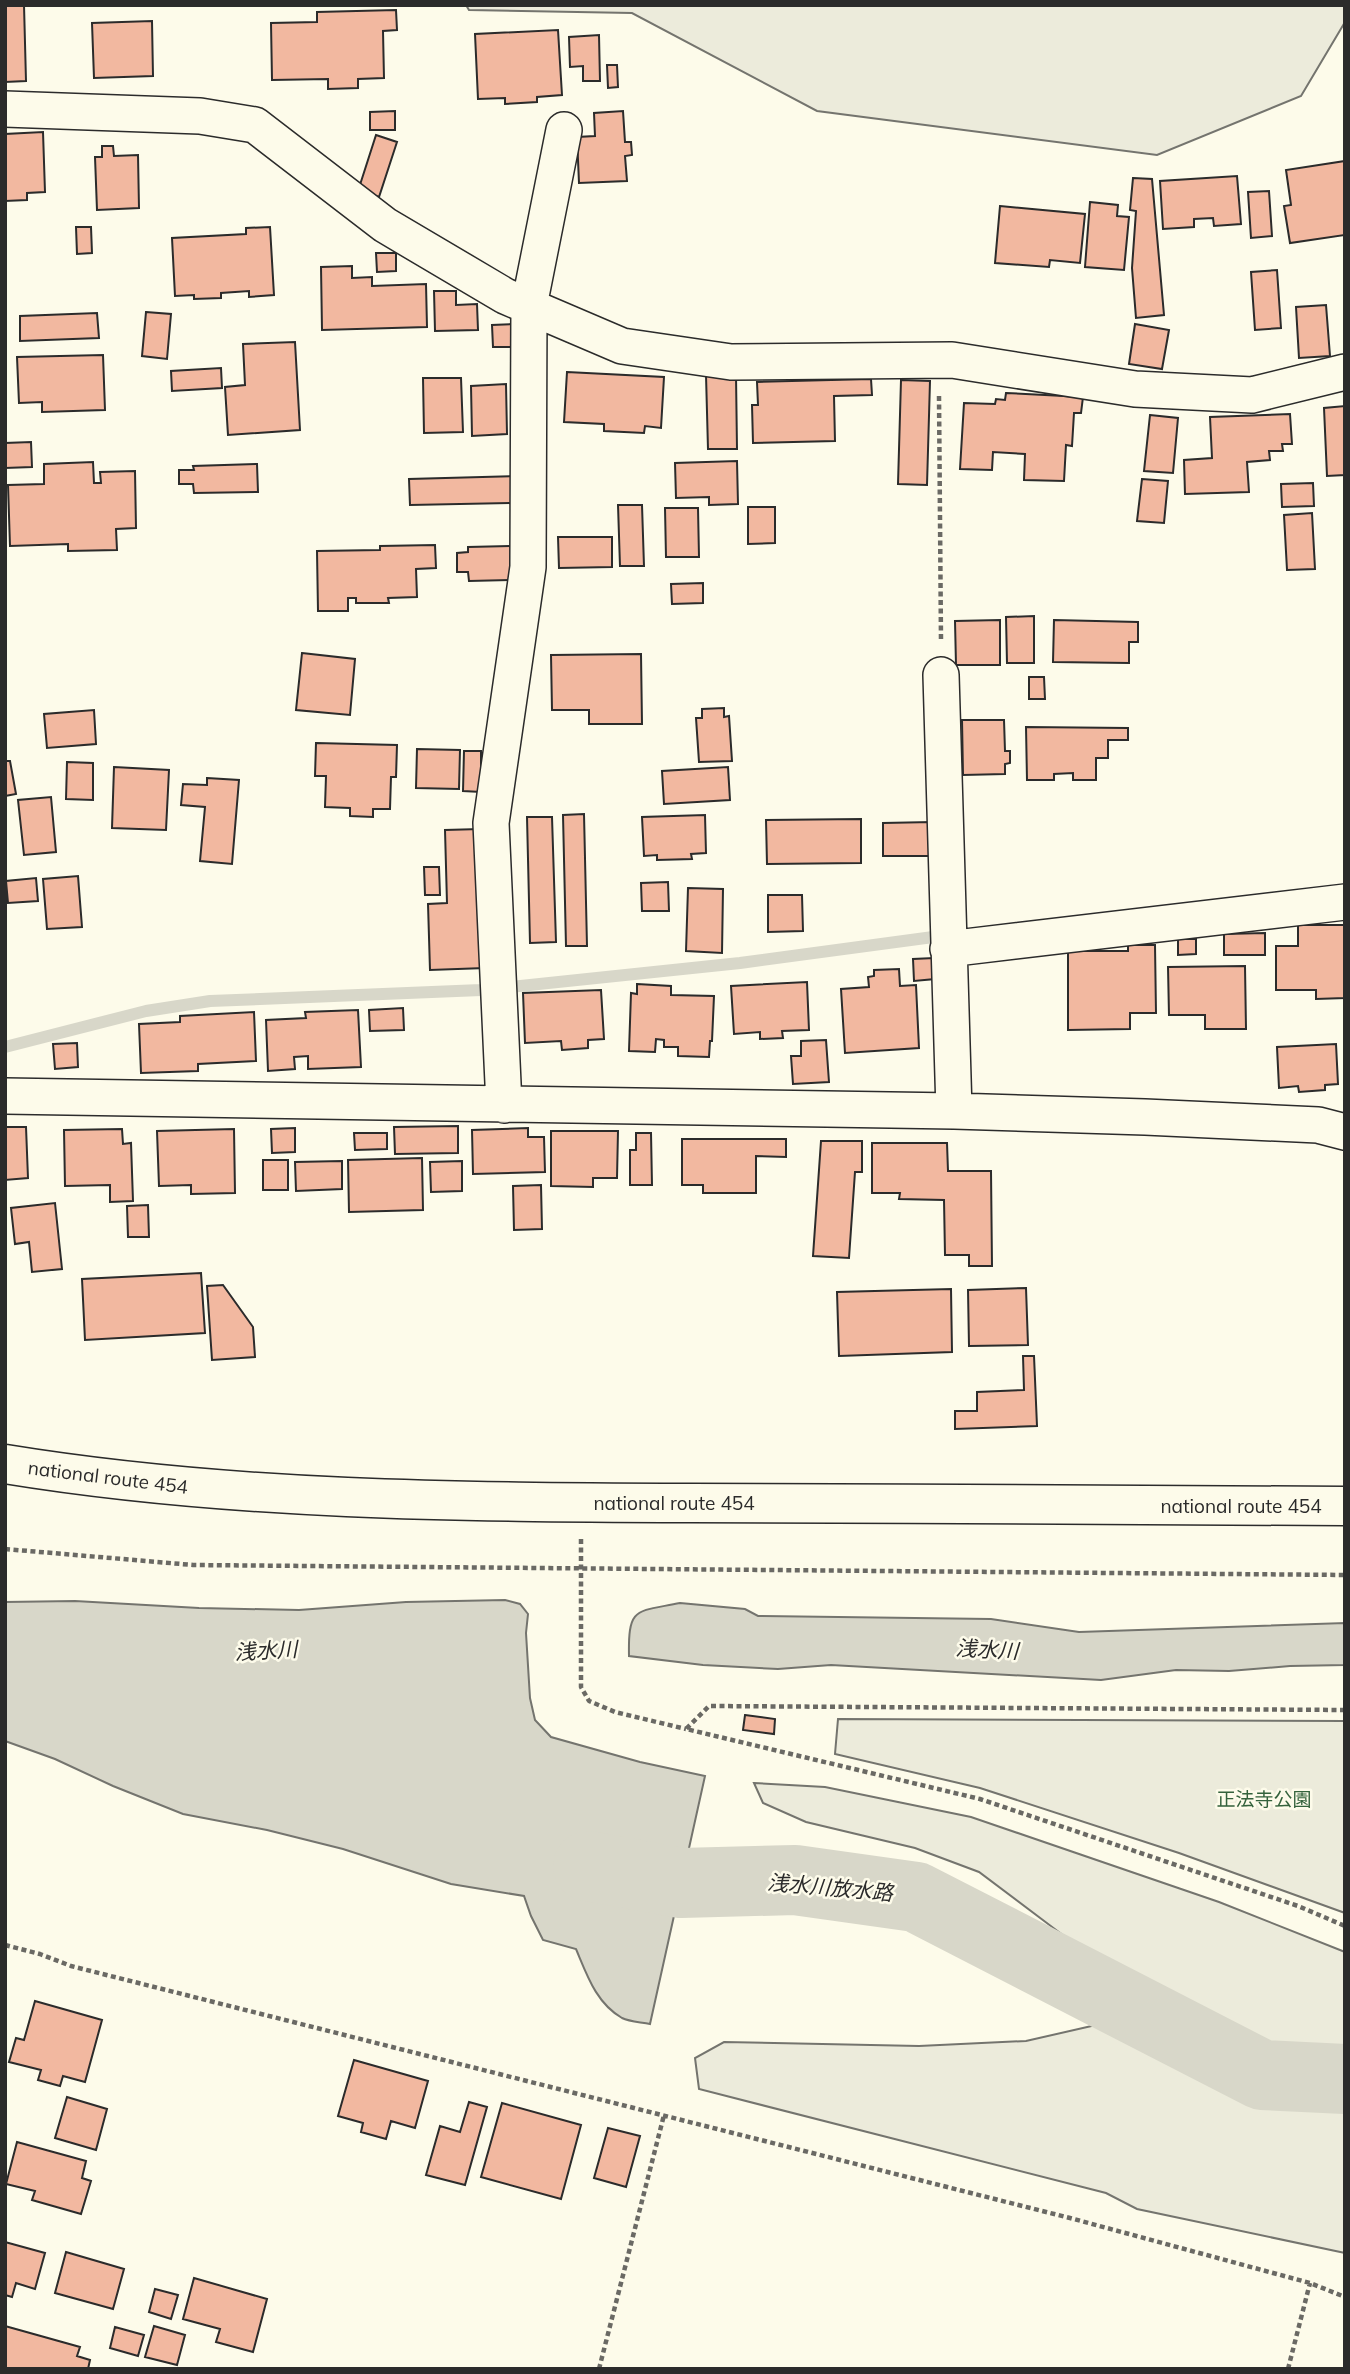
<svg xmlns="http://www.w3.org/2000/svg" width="1350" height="2374" font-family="Mulish,'Noto Sans JP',sans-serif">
	<rect width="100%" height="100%" fill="#fdfbea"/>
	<path fill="#ecebdb" stroke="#74746e" stroke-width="2" d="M466,5H1345V22L1301,96L1157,155L817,111L632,13L469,10Z
		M838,1719L1345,1721V1913L1179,1853L980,1788L835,1754Z
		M754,1783L825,1787L971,1817L1219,1902L1345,1952V2253L1137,2209L1106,2193L699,2089L695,2058L724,2042L919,2046L1026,2041L1096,2025L1076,1945L979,1872L915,1848L806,1822L763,1803Z"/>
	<path fill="#d8d7c9" stroke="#74746e" stroke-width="2" d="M505,1600L520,1604L528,1614L526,1633L530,1698L535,1720L551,1737L640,1762L705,1776L650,2024C641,2022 630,2022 622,2018C596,2003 587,1975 576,1949L543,1940L531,1916L524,1896L451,1884L343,1849L267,1830L183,1814L113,1786L55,1759L5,1741V1602L75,1601L199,1608L299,1610L406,1602Z
		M680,1603L745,1609L758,1616L991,1619L1079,1632L1345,1623V1665L1290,1666L1229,1671L1176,1670L1101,1680L831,1665L778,1669L703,1665L629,1656C628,1606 636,1612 680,1603Z"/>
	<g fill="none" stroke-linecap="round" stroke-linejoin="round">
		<path stroke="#d8d7c9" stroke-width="12" d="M5,1047L146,1011L210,1001L481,990L740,963L948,935"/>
		<path stroke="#d8d7c9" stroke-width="70" d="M588,1866L681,1883L795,1880L916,1897L1262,2075L1345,2079"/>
	</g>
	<path fill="#f2b8a0" stroke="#2b2b2b" stroke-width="2" d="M5,5H24L26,81L5,82Z
		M396,10L397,30L383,31L384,78L358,79V88L328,89V79L272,80L271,23L317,22V12Z
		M152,21L153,76L94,78L92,23Z
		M558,30L562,95L537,97V102L505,104V98L478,99L475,34Z
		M599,35L600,81H583V66L570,67L569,37Z
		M607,65H617L618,87L608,88Z
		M395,111V130H370V112Z
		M623,111L625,142H631L632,155L625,156L627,181L579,183L577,137L595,136L594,113Z
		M43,132L45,192L27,193V200L5,201V134Z
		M376,135L397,142L379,197L358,191Z
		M102,146H113L114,156L138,155L139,208L97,210L95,157H102Z
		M1345,161V235L1290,243L1284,206L1291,205L1286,170Z
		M1237,176L1241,224L1214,226L1213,218L1194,219V227L1163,229L1160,181Z
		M1133,178L1152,179L1164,315L1136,318L1132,268L1136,211L1130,210Z
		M1269,191L1272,236L1251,238L1248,192Z
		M1090,202L1118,205L1117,216L1129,217L1124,270L1085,267Z
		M1000,206L1085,214L1080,263L1050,260L1049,267L995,263Z
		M76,227H91L92,253L77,254Z
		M270,227L274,295L249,297V291L221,293V298L194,299V295L175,296L172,238L246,234V228Z
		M376,253H396V271L377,272Z
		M352,266V278L372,277V286L426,284L427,327L322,330L321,267Z
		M1277,270L1281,328L1255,330L1251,272Z
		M434,291H456V305L477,304L478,330L435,331Z
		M1326,305L1330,356L1299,358L1296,307Z
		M146,312L171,314L167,359L142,356Z
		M97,313L99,338L20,341V316Z
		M514,324L515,347H493L492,325Z
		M1135,324L1169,330L1162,369L1129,364Z
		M295,342L300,430L228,435L225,387L245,385L243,344Z
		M103,355L105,410L42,412V402L19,403L17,357Z
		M221,368L222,388L172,391L171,371Z
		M567,372L664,377L661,428L645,426L644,433L604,431V424L564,422Z
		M706,375H736L737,449H708Z
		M423,378H461L463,432L424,433Z
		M871,379L872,395L834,396L835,441L753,443L752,405H758L757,382Z
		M901,380L930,381L927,485L898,484Z
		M506,384L507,434L472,436L471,386Z
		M1006,393L1083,397L1081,413H1074L1072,446L1066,445L1064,481L1024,480L1025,454L993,452L992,470L960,469L964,403L995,404L996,399L1005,400Z
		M1345,406V475L1327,476L1324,408Z
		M1290,414L1292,444H1282L1283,451H1269L1270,460L1247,462L1249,492L1185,494L1184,460L1212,458L1210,417Z
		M1150,415L1178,418L1173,473L1144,471Z
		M31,442L32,467L5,468V443Z
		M737,461L738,504L709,505V497L676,498L675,463Z
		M93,462L94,483H101L100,472L135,471L136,528L116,529L117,550L68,551V544L10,546L8,485L44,484V464Z
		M257,464L258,492L194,493L193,484H179V470H194L193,466Z
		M515,476L516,503L410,505L409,479Z
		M1142,479L1168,481L1164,523L1137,521Z
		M1313,483L1314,506L1282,507L1281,484Z
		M618,505H642L644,566H620Z
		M748,507H775V543L748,544Z
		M665,508H698L699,557H666Z
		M1312,513L1315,569L1287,570L1284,515Z
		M558,537H612V567L559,568Z
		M435,545L436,568L416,569L417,597L388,598L389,603H356V598H348V611H318L317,551L380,550V546Z
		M514,546L515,580L469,581L468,572H457V553L468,552V547Z
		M703,583V603L672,604L671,584Z
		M1034,616V663H1007L1006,617Z
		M1000,620V665H956L955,621Z
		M1054,620L1138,622V642H1129V663L1053,662Z
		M302,653L355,659L350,715L296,710Z
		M641,654L642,724H589V710H552L551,655Z
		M1029,677H1044L1045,699H1029Z
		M724,708V717L729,716L732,761L699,762L696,718H702V709Z
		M94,710L96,744L47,748L44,714Z
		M962,720H1004L1005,751H1010V763L1005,764V774L963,775Z
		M1026,727L1128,728V740H1108V758H1096V780H1073V773L1054,774V780H1027Z
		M316,743L397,745L396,777H391L390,809H373V817L350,816V808L325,807L326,776H315Z
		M417,749L460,750L459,789L416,788Z
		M464,751H481V792L463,791Z
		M5,761H10L16,794L5,796Z
		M67,762L93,763V800L66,799Z
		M114,767L169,770L166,830L112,828Z
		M728,767L730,800L664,804L662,771Z
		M207,778L239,780L232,864L200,861L205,807L181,805L183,784L207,785Z
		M51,797L56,852L24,855L18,800Z
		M584,814L587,946H566L563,815Z
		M705,815L706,853L691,854L692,859L657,860V855L644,856L642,817Z
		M527,817H552L556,942L530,943Z
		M861,819V863L767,864L766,820Z
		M932,822V856H883V823Z
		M480,829L485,968L430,970L428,904L447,903L445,830Z
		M424,867H439L440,895H425Z
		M78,876L82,927L47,929L43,879Z
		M36,878L38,901L8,903L6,881Z
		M668,882L669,911H642L641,883Z
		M688,888L723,889L722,953L686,951Z
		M768,895H802L803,931L768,932Z
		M1298,925H1345V998L1316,999V990H1276V946H1298Z
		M1265,933V955H1224V934Z
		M1178,939H1196V954L1178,955Z
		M1128,945H1155L1156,1013H1130V1029L1068,1030V951H1128Z
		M934,958L935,979L914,981L913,959Z
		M1245,966L1246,1029H1205V1015H1169L1168,967Z
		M899,969L900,986L916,985L919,1048L845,1053L841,989L869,987L868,977L874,976V970Z
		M807,982L809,1030L782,1031L783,1038L760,1039V1032L734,1034L731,986Z
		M637,984L671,986V995L714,996L712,1041H710L709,1057L678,1056V1047H664V1040L656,1039L655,1052L629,1051L631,993L637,994Z
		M601,990L604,1039L588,1040V1048L562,1050L561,1041L525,1043L523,993Z
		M403,1008L404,1030L370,1031L369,1010Z
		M358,1010L361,1067L308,1069V1056L294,1057L295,1069L268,1071L266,1020L306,1018L305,1012Z
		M254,1012L256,1061L198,1064V1071L141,1073L139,1024L180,1022V1016Z
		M826,1040L829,1082L793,1084L791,1056H801V1041Z
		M77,1043L78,1067L55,1069L53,1044Z
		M1336,1044L1338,1084L1325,1085V1090L1299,1092L1298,1086L1279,1088L1277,1047Z
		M458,1126V1153L395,1154L394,1127Z
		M5,1127H26L28,1178L5,1180Z
		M295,1128V1152L272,1153L271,1129Z
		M528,1128V1137H544L545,1172L473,1174L472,1130Z
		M122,1129L123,1144L131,1143L133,1201L110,1202V1185L65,1186L64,1130Z
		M234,1129L235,1193L191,1194V1185L159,1186L157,1131Z
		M551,1131H618L617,1178H593V1187L551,1186Z
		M354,1133H387V1149L355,1150Z
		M636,1133H651L652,1185H630V1150H636Z
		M682,1139H786V1157L756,1156V1193H703V1185H682Z
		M821,1141H862V1172H855L849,1258L813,1256Z
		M872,1143H947L948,1171H991L992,1266H969V1255H945L944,1200L899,1199L900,1193H872Z
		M422,1158L423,1210L349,1212L348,1160Z
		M263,1160H288V1190H263Z
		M342,1161V1189L296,1191L295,1162Z
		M462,1161V1191L431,1192L430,1162Z
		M541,1185L542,1229L514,1230L513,1186Z
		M55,1203L62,1269L32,1272L29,1242L15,1244L11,1208Z
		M148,1205L149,1237H128L127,1206Z
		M201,1273L205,1333L85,1340L82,1279Z
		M223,1285L253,1327L255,1357L212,1360L207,1286Z
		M1026,1288L1028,1345L969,1346L968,1290Z
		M951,1289L952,1352L839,1356L837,1292Z
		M1023,1356H1034L1037,1426L955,1429V1411H977V1392L1024,1390Z
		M745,1715L775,1719L774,1734L743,1730Z
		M35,2001L102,2020L85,2082L63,2076L60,2086L38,2080L41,2070L9,2062L16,2038L24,2040Z
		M354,2060L428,2081L415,2128L391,2121L386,2139L361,2132L363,2123L338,2116Z
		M67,2097L107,2109L96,2150L55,2138Z
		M469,2102L487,2107L465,2185L426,2175L440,2126L460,2132Z
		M502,2103L581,2125L561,2199L481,2177Z
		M608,2128L640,2136L626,2187L594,2178Z
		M17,2142L86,2161L82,2178L91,2181L81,2214L32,2200L35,2191L6,2184Z
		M5,2242L45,2253L35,2289L16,2283L12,2297L5,2295Z
		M66,2252L124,2269L113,2309L55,2293Z
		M194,2278L267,2299L253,2352L216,2342L220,2329L183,2319Z
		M155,2289L178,2295L171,2319L149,2312Z
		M5,2326L80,2347L77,2356L90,2360L88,2369H5Z
		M154,2326L185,2335L177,2365L145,2357Z
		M115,2327L144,2335L138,2356L110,2348Z"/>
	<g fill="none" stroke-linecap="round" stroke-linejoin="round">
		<defs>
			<path id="minor" d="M5,109L200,116L255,125L385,225L505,296L622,346L731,362L952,360L1135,389L1252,395L1345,372
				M941,675L954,1111
				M948,949L1345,902
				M5,1096L954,1111L1145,1117L1318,1125L1345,1132
				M504,1105L491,823L528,567L529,306L564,130"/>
			<path id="trunk" d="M5,1464C232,1501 461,1502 691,1503C909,1504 1127,1504 1345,1506"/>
		</defs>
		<use href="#minor" stroke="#2b2b2b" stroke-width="38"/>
		<use href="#trunk" stroke="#2b2b2b" stroke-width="41"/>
		<path stroke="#6a6964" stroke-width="4.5" stroke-dasharray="5 3.5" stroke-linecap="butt" d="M939,396L941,640
			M581,1539V1687L589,1701L615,1712L686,1729
			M5,1549L193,1565L1345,1575
			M1345,1710L709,1706L686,1729L980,1799L1298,1906L1345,1926
			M5,1945L40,1954L71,1966L1070,2218L1310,2283L1345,2297
			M599,2369L664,2115
			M1288,2369L1310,2283"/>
		<use href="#minor" stroke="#fdfbea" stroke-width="35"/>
		<use href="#trunk" stroke="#fdfbea" stroke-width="38"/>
	</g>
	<g text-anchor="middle" stroke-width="5" stroke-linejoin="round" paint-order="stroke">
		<g font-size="19" fill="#2b2b2b" stroke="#fdfbea">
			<text transform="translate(108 1477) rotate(7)" y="7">national route 454</text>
			<text x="674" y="1510">national route 454</text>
			<text x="1241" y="1513">national route 454</text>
		</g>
		<g font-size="19" fill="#34623c" stroke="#fdfbea">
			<text x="1264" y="1806">正法寺公園</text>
		</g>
		<g font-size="21" font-style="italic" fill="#2b2b2b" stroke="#fdfbea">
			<text transform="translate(987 1650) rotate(3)" y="7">浅水川</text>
			<text transform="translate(266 1651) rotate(-3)" y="7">浅水川</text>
			<text transform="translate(830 1888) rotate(5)" y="7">浅水川放水路</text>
		</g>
	</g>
	<rect width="1350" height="2374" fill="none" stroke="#2b2b2b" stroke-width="14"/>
</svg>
